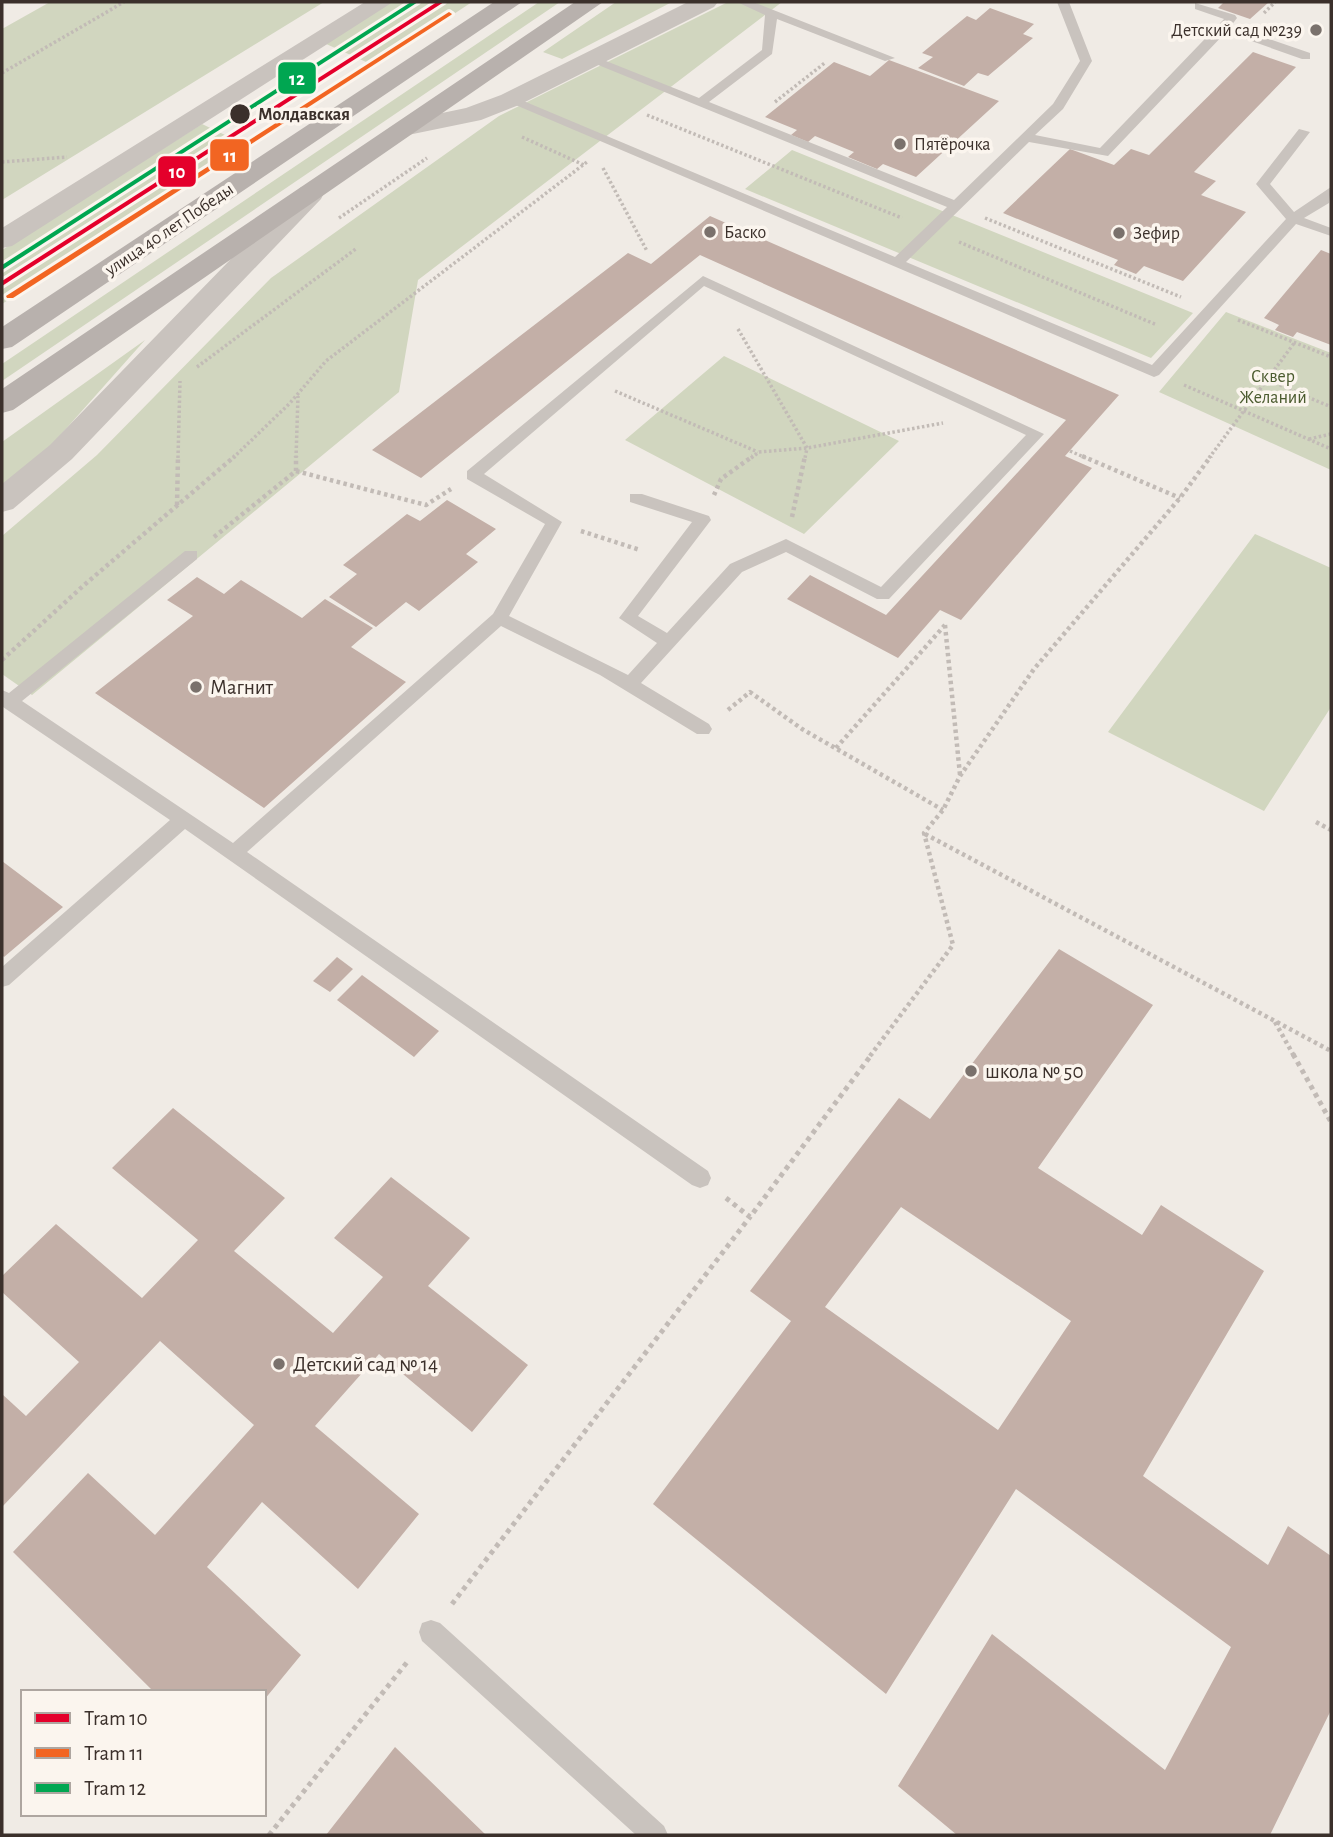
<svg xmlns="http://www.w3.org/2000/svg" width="1333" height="1837" font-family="'Alegreya Sans',sans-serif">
	<rect width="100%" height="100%" fill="#f0ebe5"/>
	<path fill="#d1d6bf" d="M50,2H324L2,200V29Z
		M391,2H472L375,66L324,43Z
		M539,2H560L2,381V364Z
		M616,2H672L562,59L543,52Z
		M728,2H782L418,280L399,392L32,695L2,674V536L97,455L271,278L499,116Z
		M202,124L246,145L2,304V250Z
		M792,150L1193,313L1151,358L745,189Z
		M1226,312L1331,353V470L1159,392Z
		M145,340L48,449L2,485V442Z
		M724,356L899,441L804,534L625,440Z
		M1255,534L1331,568V707L1264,811L1108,732Z"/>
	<path fill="#c3afa7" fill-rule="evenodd" d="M1224,2H1269L1250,19L1218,8Z
		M990,8L1034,24L1023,34L1033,38L988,76L978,73L964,86L918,68L933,57L922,53L967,16L976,20Z
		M1253,52L1296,67L1194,172L1216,181L1201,195L1246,212L1183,281L1144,266L1136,274L1114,265L1118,260L1003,213L1070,149L1114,165L1131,149L1149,155Z
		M889,60L999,101L916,177L883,164L877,169L848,157L854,152L815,136L808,142L791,135L797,130L765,117L834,62L870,76Z
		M710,216L1119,395L1065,456L1092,468L961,620L940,610L898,658L787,599L810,575L886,615L1066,420L700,255L421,478L372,450L628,253L651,264Z
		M1321,250L1331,254V345L1297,332L1293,337L1275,330L1279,325L1264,318Z
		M447,500L496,529L466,554L478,562L419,611L406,602L376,627L329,597L357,574L343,565L407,514L420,521Z
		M197,577L224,594L241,580L302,618L325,599L373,628L351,647L406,682L264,808L95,693L193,616L167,600Z
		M2,861L63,907L4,957L2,955Z
		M1059,949L1153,1005L1038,1168L1142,1235L1161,1205L1264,1271L1143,1476L1268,1565L1288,1526L1331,1556V1710L1270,1835H957L898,1786L992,1634L1165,1770L1231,1647L1016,1489L886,1694L653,1504L791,1321L750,1291L899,1098L930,1119ZM901,1207L1071,1321L998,1430L825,1307Z
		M337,957L353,969L330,992L313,981Z
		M362,975L439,1031L414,1057L337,1000Z
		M173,1108L285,1198L234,1251L333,1333L383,1277L334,1238L391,1177L470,1238L428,1286L528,1365L472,1432L379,1354L315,1426L419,1514L358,1589L262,1502L207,1567L301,1655L264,1700V1692H154L13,1552L88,1473L155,1535L254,1425L160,1341L2,1507V1394L26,1416L79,1362L2,1292V1276L56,1224L142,1298L198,1240L112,1168Z
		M395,1747L486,1835H326Z"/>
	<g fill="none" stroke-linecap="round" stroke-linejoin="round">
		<path stroke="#c2bbb6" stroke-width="3.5" stroke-dasharray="2.5 2.5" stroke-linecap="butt" d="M1264,13L1275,2
			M2,73L124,2
			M775,102L826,62
			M647,115L902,218
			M522,137L584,165
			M2,162L67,157
			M603,168L647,251
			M339,218L427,158
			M985,218L1181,297
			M959,242L1157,325
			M1238,320L1331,357
			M738,329L807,448L805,458
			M197,367L357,248
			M1266,379L1331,407
			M1184,385L1331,449
			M615,391L758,452
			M1309,439L1331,434
			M1070,451L1086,458
			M178,458L180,381
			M233,458L290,403L326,361L587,162
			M296,458L298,396
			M751,458L759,452L807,448L943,423
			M1209,458L1295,342"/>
		<path stroke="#c2bbb6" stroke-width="4.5" stroke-dasharray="3.5 3.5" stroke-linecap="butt" d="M1082,456L1180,498
			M296,471L426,505L451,489
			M714,495L721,479L753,456
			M177,505L178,456
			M792,517L805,456
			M581,531L640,550
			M214,537L296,471V456
			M945,625L960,775
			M2,660L83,586L235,456
			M728,710L750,692L802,729L943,810
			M836,748L945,625
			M1316,822L1331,830
			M925,834L1331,1051
			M1275,1022L1294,1056
			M870,1056L953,945L924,833L943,810L960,776L1034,669L1180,498L1211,456"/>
		<path stroke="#c2bbb6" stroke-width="5" stroke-dasharray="4.5 4.5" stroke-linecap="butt" d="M1293,1054L1331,1122
			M726,1198L750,1217L872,1054
			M452,1604L750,1217
			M269,1835L408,1661"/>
		<path fill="#c9c3be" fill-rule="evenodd" d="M737,2H753L895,58L885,61L777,19L772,54L709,102L954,200L1053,104L1080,61L1057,2H1069L1092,61L1063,109L1035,135L1100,148L1224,19L1195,9V3L1235,15L1237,18L1231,26L1310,53V59H1302L1226,32L1108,156L1029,142L906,262L1152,365L1286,219L1256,184L1299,129L1310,132L1270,184L1294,212L1331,187L1329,203L1304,218L1331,228V236L1296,224L1159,375L1154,377L504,100L514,97L895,257L947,207L586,60L596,57L699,98L762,50L765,15Z
			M703,276L1044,434L889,599H877L786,552L742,572L641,683L709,724L712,729L709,734H697L600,675L501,626L247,852L708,1171L711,1178L708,1185L700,1188L692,1185L185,829L9,985L2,987V967L170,820L3,707L2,690L9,693L185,551H197V559L22,701L233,843L493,614L545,524L467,479V471ZM704,286L1026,435L881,587L786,539L730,564L667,633L638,616L711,520L709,516L642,494H630V502L692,522L619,618L657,643L628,675L509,616L562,522L484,474Z
			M431,1620L440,1623L664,1826L668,1835H636L422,1641L419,1632L422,1623Z"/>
		<path fill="#c9c3be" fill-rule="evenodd" d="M365,2H393L12,246L2,248V228Z
			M688,2H718L714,7L519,105L481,120L408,135L399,132L395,127L399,122L466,108L501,95Z
			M311,185L321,187L324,193L321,199L72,459L13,509L2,512V484L50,445L301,187Z"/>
		<path fill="#b8b1ad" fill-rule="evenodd" d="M494,2H522L12,347L2,349V327Z
			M575,2H603L13,410L2,413V389Z"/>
		<defs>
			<path id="tram-1" d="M437,2H444L2,286V281Z"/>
			<path id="tram-2" d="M449,12L452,14L451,15L13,298H7L6,296Z"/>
			<path id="tram-3" d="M411,2H418L2,270V265Z"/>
		</defs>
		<use href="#tram-1" stroke="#fbf5ee" stroke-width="6"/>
		<use href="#tram-2" stroke="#fbf5ee" stroke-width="6"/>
		<use href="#tram-3" stroke="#fbf5ee" stroke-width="6"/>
		<use href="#tram-1" fill="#e4002b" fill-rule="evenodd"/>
		<use href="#tram-2" fill="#f26522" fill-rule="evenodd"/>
		<use href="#tram-3" fill="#00a651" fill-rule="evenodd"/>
	</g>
	<g fill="#7a716c" stroke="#fbf5ee" stroke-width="2.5">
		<circle cx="1316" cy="30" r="7"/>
		<circle cx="900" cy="144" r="7"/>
		<circle cx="710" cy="232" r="7"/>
		<circle cx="1119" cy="233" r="7"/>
		<circle cx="196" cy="687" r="7"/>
		<circle cx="971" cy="1071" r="7"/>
		<circle cx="279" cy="1364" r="7"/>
	</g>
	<circle fill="#3b302b" stroke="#fbf5ee" stroke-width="2.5" cx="240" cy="114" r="11"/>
	<g text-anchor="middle" stroke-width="7" stroke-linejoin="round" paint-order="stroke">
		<g font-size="18" fill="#3b302b" stroke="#fbf5ee" text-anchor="start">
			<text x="1302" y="36" text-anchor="end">Детский сад №239</text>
			<text x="914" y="150">Пятёрочка</text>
			<text x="724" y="238">Баско</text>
			<text x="1133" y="239">Зефир</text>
		</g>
		<g font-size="18" font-weight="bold" fill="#3b302b" stroke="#fbf5ee" text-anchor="start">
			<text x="258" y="120">Молдавская</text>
		</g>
		<g font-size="18" fill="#3b302b" stroke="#fbf5ee">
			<text transform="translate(169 229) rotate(-34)" y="6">улица 40 лет Победы</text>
		</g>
		<g font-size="18" fill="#4a5a2e" stroke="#fbf5ee">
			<text x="1273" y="382">Сквер<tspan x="1273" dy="21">Желаний</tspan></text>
		</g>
		<g font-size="21" fill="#3b302b" stroke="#fbf5ee" text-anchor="start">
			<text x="210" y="694">Магнит</text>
			<text x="985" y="1078">школа № 50</text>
			<text x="293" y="1371">Детский сад № 14</text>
		</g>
	</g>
	<g stroke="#fbf5ee" stroke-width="2.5">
		<rect x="277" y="61" width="40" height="34" rx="7" fill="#00a651"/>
		<rect x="209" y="138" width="41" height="34" rx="7" fill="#f26522"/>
		<rect x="157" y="155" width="40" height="33" rx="7" fill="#e4002b"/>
	</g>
	<g font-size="19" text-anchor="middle" font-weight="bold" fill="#fff">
		<text x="297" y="85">12</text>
		<text x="230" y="162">11</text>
		<text x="177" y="178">10</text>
	</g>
	<rect width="1333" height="1837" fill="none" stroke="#3b302b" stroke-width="7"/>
	<rect x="21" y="1690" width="245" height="126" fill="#fbf5ee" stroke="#aea6a0" stroke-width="2"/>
	<rect x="35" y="1713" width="35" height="10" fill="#e4002b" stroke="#aea6a0" stroke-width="2"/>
	<text x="84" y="1725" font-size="21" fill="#3b302b">Tram 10</text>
	<rect x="35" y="1748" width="35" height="10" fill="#f26522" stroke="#aea6a0" stroke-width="2"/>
	<text x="84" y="1760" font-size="21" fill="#3b302b">Tram 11</text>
	<rect x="35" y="1783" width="35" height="10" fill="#00a651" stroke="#aea6a0" stroke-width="2"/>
	<text x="84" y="1795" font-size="21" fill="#3b302b">Tram 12</text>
</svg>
